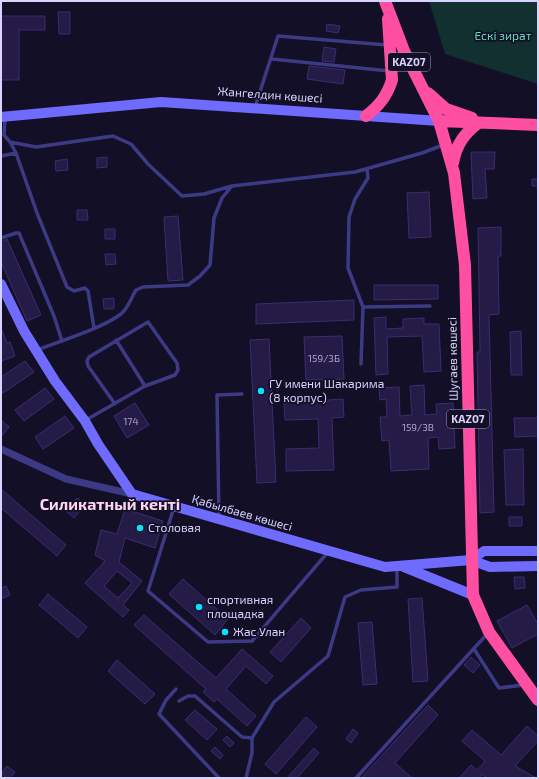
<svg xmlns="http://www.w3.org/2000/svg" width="539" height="779" font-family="'Exo 2',sans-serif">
	<rect width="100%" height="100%" fill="#130f26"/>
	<path fill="#12302f" d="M429,1H538V84L445,54Z"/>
	<path fill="#241b47" stroke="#3b2d73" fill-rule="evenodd" d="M58,12H70V34H59Z
		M1,16H45V30H19V80H1Z
		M327,24L340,26L338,33L326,31Z
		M324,47L336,49L334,62L322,61Z
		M309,66L345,70L343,84L307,79Z
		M471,152H495L494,169H485L487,198L473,199Z
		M107,157V167L97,168V158Z
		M67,159L68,170L56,171L55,161Z
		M532,179H538V186H532Z
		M429,192L431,237L409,238L407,193Z
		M77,210H87L88,220H77Z
		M178,216L183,280L168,281L164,217Z
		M501,227V256H498L499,314L489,315L494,512L480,513L477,352H480L478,228Z
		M105,229H115V239H105Z
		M7,239L41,315L27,321L1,262V242Z
		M105,254H115L116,264L106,265Z
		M374,285H438V299L374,300Z
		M114,298V309H104L103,299Z
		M354,300V320L256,324V304Z
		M386,317V329L403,328V319L424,318V324H439L441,371L424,372L422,336L387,337L388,374L376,375L374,318Z
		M1,328L7,343L10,342L15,356L1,361Z
		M521,331L522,375H511L510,332Z
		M342,336L344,379L306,380L304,337Z
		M269,339L276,482L257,483L250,340Z
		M25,361L34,372L3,393L1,390V377Z
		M424,385L425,415L437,414L436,404L453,403L455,448L439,449L438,437L428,438L429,469L391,471L389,440L382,441L380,417H387L386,399L380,400L379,388L399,387L400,416L412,415L410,386Z
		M45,388L54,399L24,421L15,410Z
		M343,399L344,417L332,418L334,470L286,471V449L319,448L318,419L285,420L284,403Z
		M135,403L149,425L127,438L114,416Z
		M65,416L74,428L43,449L35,437Z
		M514,418H538V436L515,437Z
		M1,420L9,427L1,437Z
		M523,449L524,505H506L504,450Z
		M1,489L66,545L57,556L1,508Z
		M77,498L85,505L74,518L66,511Z
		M125,509L163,521L155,548L125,538L119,562L142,581L123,605L129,610L123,617L85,583L105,561L95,555L101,530L117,534ZM117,571L132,583L118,598L104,586Z
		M509,517H522V526H509Z
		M514,577H524L525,588L515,589Z
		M183,579L228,619L215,635L169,594Z
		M6,586L10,595L1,599V588Z
		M48,594L87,627L78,638L39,605Z
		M422,598L428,681L413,682L408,599Z
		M527,605L538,624V634L512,648L497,621Z
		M144,615L216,678L242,649L273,676L266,684L246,666L226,689L256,716L247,726L217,699L214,702L203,692L206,689L134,625Z
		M301,618L311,628L281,662L270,652Z
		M372,622L377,684L363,685L358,623Z
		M471,657L480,665L473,673L464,665Z
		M117,660L155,694L145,704L108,671Z
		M428,705L438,715L395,763L412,778H361Z
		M195,710L217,729L207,740L185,720Z
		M306,717L317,727L276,774L265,764Z
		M527,726L538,736V741L515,766L536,778H487L482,774L479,778H459L471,765L477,770L485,761L462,741L472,730L501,755Z
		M353,729L358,733L351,743L346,739Z
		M227,736L234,743L230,747L223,740Z
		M215,747L223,755L220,759L211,751Z
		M314,748L319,753L297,778H287Z
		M7,766L15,772L10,778H7L1,773Z"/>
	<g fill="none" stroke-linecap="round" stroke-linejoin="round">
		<path stroke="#3d3a85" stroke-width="3.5" d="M272,59L389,71
			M255,107L278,36L387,45
			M5,118L4,135L10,142L36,147L113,136L131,144L148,164L182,196L204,194L232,186L355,172L422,153L443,145
			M10,142L16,153L37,213L67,287L74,291L85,288L88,291L94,328
			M1,156L16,153
			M1,238L16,233H19L54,316L62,341
			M363,307L430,306
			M116,340L145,386
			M37,350C60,341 103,328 121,314C129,307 131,298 136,290L143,287L188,285L200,276L210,265L214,218L222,198L232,186
			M361,364L363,307L348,268L349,217L355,199L368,178L367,169
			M86,420L145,386L175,375L178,370L177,363L148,322L89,357L87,361L88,366L115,404
			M174,507L148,591L208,642L252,641L328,552
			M219,518L217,395L242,394
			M474,649L499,688L523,685
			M176,689L166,700L159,714L219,778
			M179,701L188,696H195L242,737L252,738
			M246,778L252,753V738L274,702L328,656L345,597L361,590L397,587V568
			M356,778L488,633"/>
		<path stroke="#3d3a85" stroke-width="7" d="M1,449L66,479L132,494"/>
		<path stroke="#6f6bff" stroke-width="10" d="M1,117L161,102L439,121
			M1,284L24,331L55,381L85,421L98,444L132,494L385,567L471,560L490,567L538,566
			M471,560L484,551H538
			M404,567L473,595"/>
		<path stroke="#ff4fa3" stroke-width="12" d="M385,1L404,51L439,121L454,173L465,265L473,595L489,632L538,700
			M428,93L446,109L472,118
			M366,116C379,106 387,96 392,80L388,19
			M439,121L538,125
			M453,163C456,145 464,134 478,123"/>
	</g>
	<g fill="#00e5ff" stroke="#130f26" stroke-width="1.5">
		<circle cx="261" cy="391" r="4"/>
		<circle cx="140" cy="528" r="4"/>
		<circle cx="199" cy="607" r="4"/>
		<circle cx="225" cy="632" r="4"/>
	</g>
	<g text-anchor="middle" stroke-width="3.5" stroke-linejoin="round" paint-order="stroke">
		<g font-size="10" fill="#aca6d1">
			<text x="324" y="362">159/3Б</text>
			<text x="131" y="425">174</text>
			<text x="418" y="431">159/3В</text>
		</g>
		<g fill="#130f26" stroke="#9e99be" stroke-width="1">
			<rect x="388" y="53" width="42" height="18" rx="3"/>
			<rect x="447" y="410" width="42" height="18" rx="3"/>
		</g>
		<g font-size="11" font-weight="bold" fill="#d9d4ff">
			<text x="409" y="66">KAZ07</text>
			<text x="468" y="423">KAZ07</text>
		</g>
		<g font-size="12" fill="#5fe0c0" stroke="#130f26">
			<text x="503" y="40">Ескі зират</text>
		</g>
		<g font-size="12" fill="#d9d4ff" stroke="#130f26">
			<text transform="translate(270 95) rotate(4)" y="4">Жангелдин көшесі</text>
			<text transform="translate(453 359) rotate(-91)" y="4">Шугаев көшесі</text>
			<text transform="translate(242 513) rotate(16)" y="4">Қабылбаев көшесі</text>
		</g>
		<g font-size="12" fill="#d9d4ff" stroke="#130f26" text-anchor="start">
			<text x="269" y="388">ГУ имени Шакарима<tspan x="269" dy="14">(8 корпус)</tspan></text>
			<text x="148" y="532">Столовая</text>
			<text x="207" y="604">спортивная<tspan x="207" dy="14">площадка</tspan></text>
			<text x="233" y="636">Жас Улан</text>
		</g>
		<g font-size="16" font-weight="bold" fill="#ffd6f0" stroke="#130f26">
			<text x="110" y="510">Силикатный кенті</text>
		</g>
	</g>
	<rect width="539" height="779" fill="none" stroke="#d9d4ff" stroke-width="4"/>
</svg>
